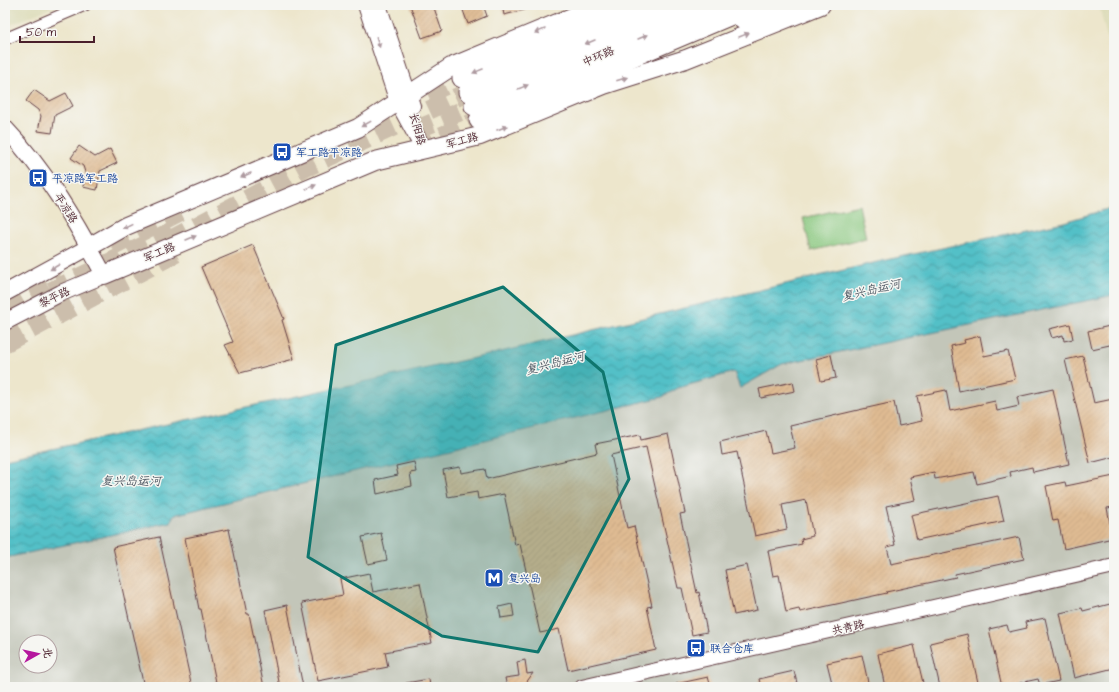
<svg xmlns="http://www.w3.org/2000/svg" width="1119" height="692" font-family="'Architects Daughter','LXGW WenKai TC',sans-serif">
	<defs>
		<pattern id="water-waves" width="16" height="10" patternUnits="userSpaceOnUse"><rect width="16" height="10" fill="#52c0c7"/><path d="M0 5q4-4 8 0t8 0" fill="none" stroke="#469ba2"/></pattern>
		<pattern id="building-hatch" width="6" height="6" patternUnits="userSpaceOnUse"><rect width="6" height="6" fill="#dfbb93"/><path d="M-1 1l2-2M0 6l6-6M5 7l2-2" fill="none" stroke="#c1a07f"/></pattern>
	</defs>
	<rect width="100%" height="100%" fill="#f6f6f2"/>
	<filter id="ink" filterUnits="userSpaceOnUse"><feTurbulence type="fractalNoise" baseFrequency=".025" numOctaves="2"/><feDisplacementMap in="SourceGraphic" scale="8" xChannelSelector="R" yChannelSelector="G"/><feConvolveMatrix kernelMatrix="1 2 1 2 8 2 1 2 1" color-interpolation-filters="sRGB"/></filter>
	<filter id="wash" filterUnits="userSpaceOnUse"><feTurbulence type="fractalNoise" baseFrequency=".012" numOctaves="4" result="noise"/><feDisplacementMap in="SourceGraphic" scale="16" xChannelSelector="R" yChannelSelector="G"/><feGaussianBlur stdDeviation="0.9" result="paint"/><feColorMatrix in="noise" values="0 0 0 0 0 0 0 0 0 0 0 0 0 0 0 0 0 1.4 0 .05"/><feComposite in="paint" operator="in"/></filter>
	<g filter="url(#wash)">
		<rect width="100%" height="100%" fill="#ede6cc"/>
		<path fill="#deddbb" d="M5,5H58L5,27Z
			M1099,5H1114V41L1108,42Z"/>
		<path fill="#c3c6b9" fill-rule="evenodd" d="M1114,295V687H5V558L170,522L174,515L662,397L677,388L735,372L740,388L782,364ZM26,642H50V666H26Z"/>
		<path fill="#88c77e" stroke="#697354" d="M859,205L866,238L811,251L803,218Z"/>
		<path fill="url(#water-waves)" stroke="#4e7079" d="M1114,207V295L782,364L740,388L734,372L678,388L662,397L174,515L170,522L5,558V459L488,355L886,260L1064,222Z"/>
		<g id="blocks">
			<path fill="url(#building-hatch)" d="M410,5H433L442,31L422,38Z
				M461,5H483L487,16L468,24Z
				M502,5H531L532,8L504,15Z
				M34,90L50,101L66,93L73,106L55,115L52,133L38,131L41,116L38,110L26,101Z
				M79,146L95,157L110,149L117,163L100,171L97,190L83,187L85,172L83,166L71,158Z
				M253,245L284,319L282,320L294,359L240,373L225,345L233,342L201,267Z
				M1070,324L1073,339L1064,341L1063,335L1052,338L1049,329Z
				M1114,325V344L1092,349L1088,331Z
				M980,336L984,356L1008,351L1015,379L959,391L951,346L965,343L964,340Z
				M831,355L836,378L821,381L816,359Z
				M1083,356L1094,403L1113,399L1114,404V457L1090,463L1065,360Z
				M793,382L795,391L761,398L759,389Z
				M1053,389L1069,464L1033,472L1032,467L1010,472L1011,476L977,484L974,472L935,479L934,472L910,477L915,500L886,506L895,545L887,547L891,564L1019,537L1024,559L955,574L956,577L886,592L887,593L800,612L799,609L786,612L779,575L773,576L768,551L802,544L801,539L813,536L806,500L782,505L787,529L755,536L737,452L722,455L720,442L766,431L771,453L795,448L790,426L854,411L894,402L899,426L922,421L917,396L946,390L950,411L995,401L997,411L1019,406L1017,397Z
				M668,434L685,513L680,514L697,593L699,592L707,632L692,635L682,588H678L646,447L611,455L627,528L634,526L652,606L647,607L656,650L568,670L559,629L540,633L520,544L515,545L504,494L478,499L477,492L448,497L443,470L460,467L461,473L485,469L487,479L597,453L595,444L640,435L641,440Z
				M414,462L416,472L410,473L412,486L377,494L375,480L398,475L396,466Z
				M1114,476V507L1107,508L1113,538L1064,549L1058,520L1053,521L1046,486L1065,482L1066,486Z
				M998,496L1004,521L917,540L911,515Z
				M229,529L247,614H249L264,687H217L201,609H199L185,538Z
				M381,533L387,560L368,564L362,537Z
				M159,537L192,687H144L113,547Z
				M747,565L757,610L734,615L725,570Z
				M369,573L373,592L420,583L432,643L385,652L388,667L318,681L302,603L343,595L340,579Z
				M1114,603V668L1074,678L1060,613L1082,608L1083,611Z
				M512,604L514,616L501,618L499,607Z
				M287,605L303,687H280L265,610Z
				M1045,618L1059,681L1040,685L1038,679L1020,683L1021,687H1002L989,629L1007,625L1009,632L1027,628L1025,622Z
				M967,634L979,687H940L930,643Z
				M914,645L924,687H885L878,654Z
				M862,655L869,687H833L827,663Z
				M525,660L527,674L533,673L523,687H507L505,678L519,676L517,662Z
				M794,671L798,687H761L759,679Z
				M708,677L711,687H677L676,684Z
				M429,679L430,687H406V683Z"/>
		</g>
	</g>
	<g filter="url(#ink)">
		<use href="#blocks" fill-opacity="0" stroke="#623d43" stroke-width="1"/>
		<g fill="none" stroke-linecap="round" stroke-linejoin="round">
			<path stroke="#ccbeac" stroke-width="19" stroke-dasharray="19 10" stroke-linecap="butt" d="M401,106L462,78
				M415,130L474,106
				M415,147L479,120
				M170,240L305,168L468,92
				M112,247L189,207
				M51,291L180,228
				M5,307L60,275
				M5,343L182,250"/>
			<defs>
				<path id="minor" d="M5,39L85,5"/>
				<path id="tertiary" d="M582,687L1114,566"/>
				<path id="secondary" d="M366,5L398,102L424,150
					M378,5L412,106
					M5,128C46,171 76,222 104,275L61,293L5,322
					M5,293L89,247"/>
				<path id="primary" d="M89,247L126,226L358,128L451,67L601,5
					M104,275L375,161L480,136L604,85L686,59L821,5"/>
				<path id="trunk" d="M743,20L785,5
					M462,78L644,5
					M468,92L678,5
					M474,106L719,6
					M479,120L559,88L755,5"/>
			</defs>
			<use href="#minor" stroke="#623d43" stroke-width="13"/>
			<use href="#tertiary" stroke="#623d43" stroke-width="16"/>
			<use href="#secondary" stroke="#623d43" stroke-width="18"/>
			<use href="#primary" stroke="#623d43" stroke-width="20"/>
			<use href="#trunk" stroke="#623d43" stroke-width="21"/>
			<use href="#minor" stroke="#fff" stroke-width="11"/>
			<use href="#tertiary" stroke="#fff" stroke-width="14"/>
			<use href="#secondary" stroke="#fff" stroke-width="16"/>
			<use href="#primary" stroke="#fff" stroke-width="18"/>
			<use href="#trunk" stroke="#fff" stroke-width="19"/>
		</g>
		<defs><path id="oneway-solid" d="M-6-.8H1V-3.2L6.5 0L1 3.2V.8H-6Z"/></defs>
		<g fill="#ae9aa0">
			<use href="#oneway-solid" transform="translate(540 31) rotate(158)"/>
			<use href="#oneway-solid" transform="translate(744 35) rotate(-22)"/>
			<use href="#oneway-solid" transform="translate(643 37) rotate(-23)"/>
			<use href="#oneway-solid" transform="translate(378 42) rotate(72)"/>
			<use href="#oneway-solid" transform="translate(590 42) rotate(157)"/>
			<use href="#oneway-solid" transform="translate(478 71) rotate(158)"/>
			<use href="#oneway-solid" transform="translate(622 79) rotate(-18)"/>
			<use href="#oneway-solid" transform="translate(523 87) rotate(-22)"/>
			<use href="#oneway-solid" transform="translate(366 124) rotate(151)"/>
			<use href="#oneway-solid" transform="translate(502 128) rotate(-21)"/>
			<use href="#oneway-solid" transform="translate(246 175) rotate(157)"/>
			<use href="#oneway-solid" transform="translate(311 187) rotate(-22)"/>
			<use href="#oneway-solid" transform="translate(127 226) rotate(154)"/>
			<use href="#oneway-solid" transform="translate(191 238) rotate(-23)"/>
			<use href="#oneway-solid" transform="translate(55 267) rotate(150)"/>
		</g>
	</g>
	<path fill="#0f766e" fill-opacity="0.2" stroke="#0f766e" stroke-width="3" stroke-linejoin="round" d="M503,287L603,372L629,479L538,652L442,636L308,557L336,345Z"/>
	<defs>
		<symbol id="bus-square" viewBox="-11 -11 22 22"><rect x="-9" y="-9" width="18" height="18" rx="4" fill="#1a4fb4" stroke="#f6f6f2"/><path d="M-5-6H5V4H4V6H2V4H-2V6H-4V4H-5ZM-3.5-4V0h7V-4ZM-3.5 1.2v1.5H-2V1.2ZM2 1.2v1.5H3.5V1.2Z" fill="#fff"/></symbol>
		<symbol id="metro-square" viewBox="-11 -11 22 22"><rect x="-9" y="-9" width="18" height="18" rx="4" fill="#1a4fb4" stroke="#f6f6f2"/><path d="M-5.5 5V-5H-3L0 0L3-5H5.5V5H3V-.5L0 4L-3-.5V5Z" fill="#fff"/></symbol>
	</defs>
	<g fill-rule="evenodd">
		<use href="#bus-square" x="271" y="141" width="22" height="22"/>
		<use href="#bus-square" x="27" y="167" width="22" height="22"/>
		<use href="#metro-square" x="483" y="567" width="22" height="22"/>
		<use href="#bus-square" x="685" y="637" width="22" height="22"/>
	</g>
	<g text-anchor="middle" stroke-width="3" stroke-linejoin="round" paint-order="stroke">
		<g font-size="11" fill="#4a1f2b" stroke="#f6f6f2">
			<text transform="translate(598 56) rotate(-23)" y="4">中环路</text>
			<text transform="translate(418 129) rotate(75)" y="4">长阳路</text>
			<text transform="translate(462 140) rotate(-15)" y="4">军工路</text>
			<text transform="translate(66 208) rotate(57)" y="4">平凉路</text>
			<text transform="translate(159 252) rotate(-23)" y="4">军工路</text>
			<text transform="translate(54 297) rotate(-26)" y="4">黎平路</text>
			<text transform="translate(848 627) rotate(-13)" y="4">共青路</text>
		</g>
		<g font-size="11" fill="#164399" stroke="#f6f6f2" text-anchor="start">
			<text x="296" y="156">军工路平凉路</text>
			<text x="52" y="182">平凉路军工路</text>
			<text x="508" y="582">复兴岛</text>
			<text x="710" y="652">联合仓库</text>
		</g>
		<g font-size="12" font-style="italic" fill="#4d5762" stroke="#f6f6f2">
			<text transform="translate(871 290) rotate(-13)" y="4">复兴岛运河</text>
			<text transform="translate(555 363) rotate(-14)" y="4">复兴岛运河</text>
			<text x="131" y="485">复兴岛运河</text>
		</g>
	</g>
	<rect width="1119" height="692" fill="none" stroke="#f6f6f2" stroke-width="20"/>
	<g transform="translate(38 654) rotate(82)"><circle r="19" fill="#f6f6f2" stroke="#b1a0a2"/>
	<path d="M0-3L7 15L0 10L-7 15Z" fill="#b5179e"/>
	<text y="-6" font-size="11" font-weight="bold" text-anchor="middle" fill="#4a1f2b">北</text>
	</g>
	<path d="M20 36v6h74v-6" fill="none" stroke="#4a1f2b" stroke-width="2"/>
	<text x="26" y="36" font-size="12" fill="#4a1f2b" stroke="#f6f6f2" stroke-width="3" paint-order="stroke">50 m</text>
</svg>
